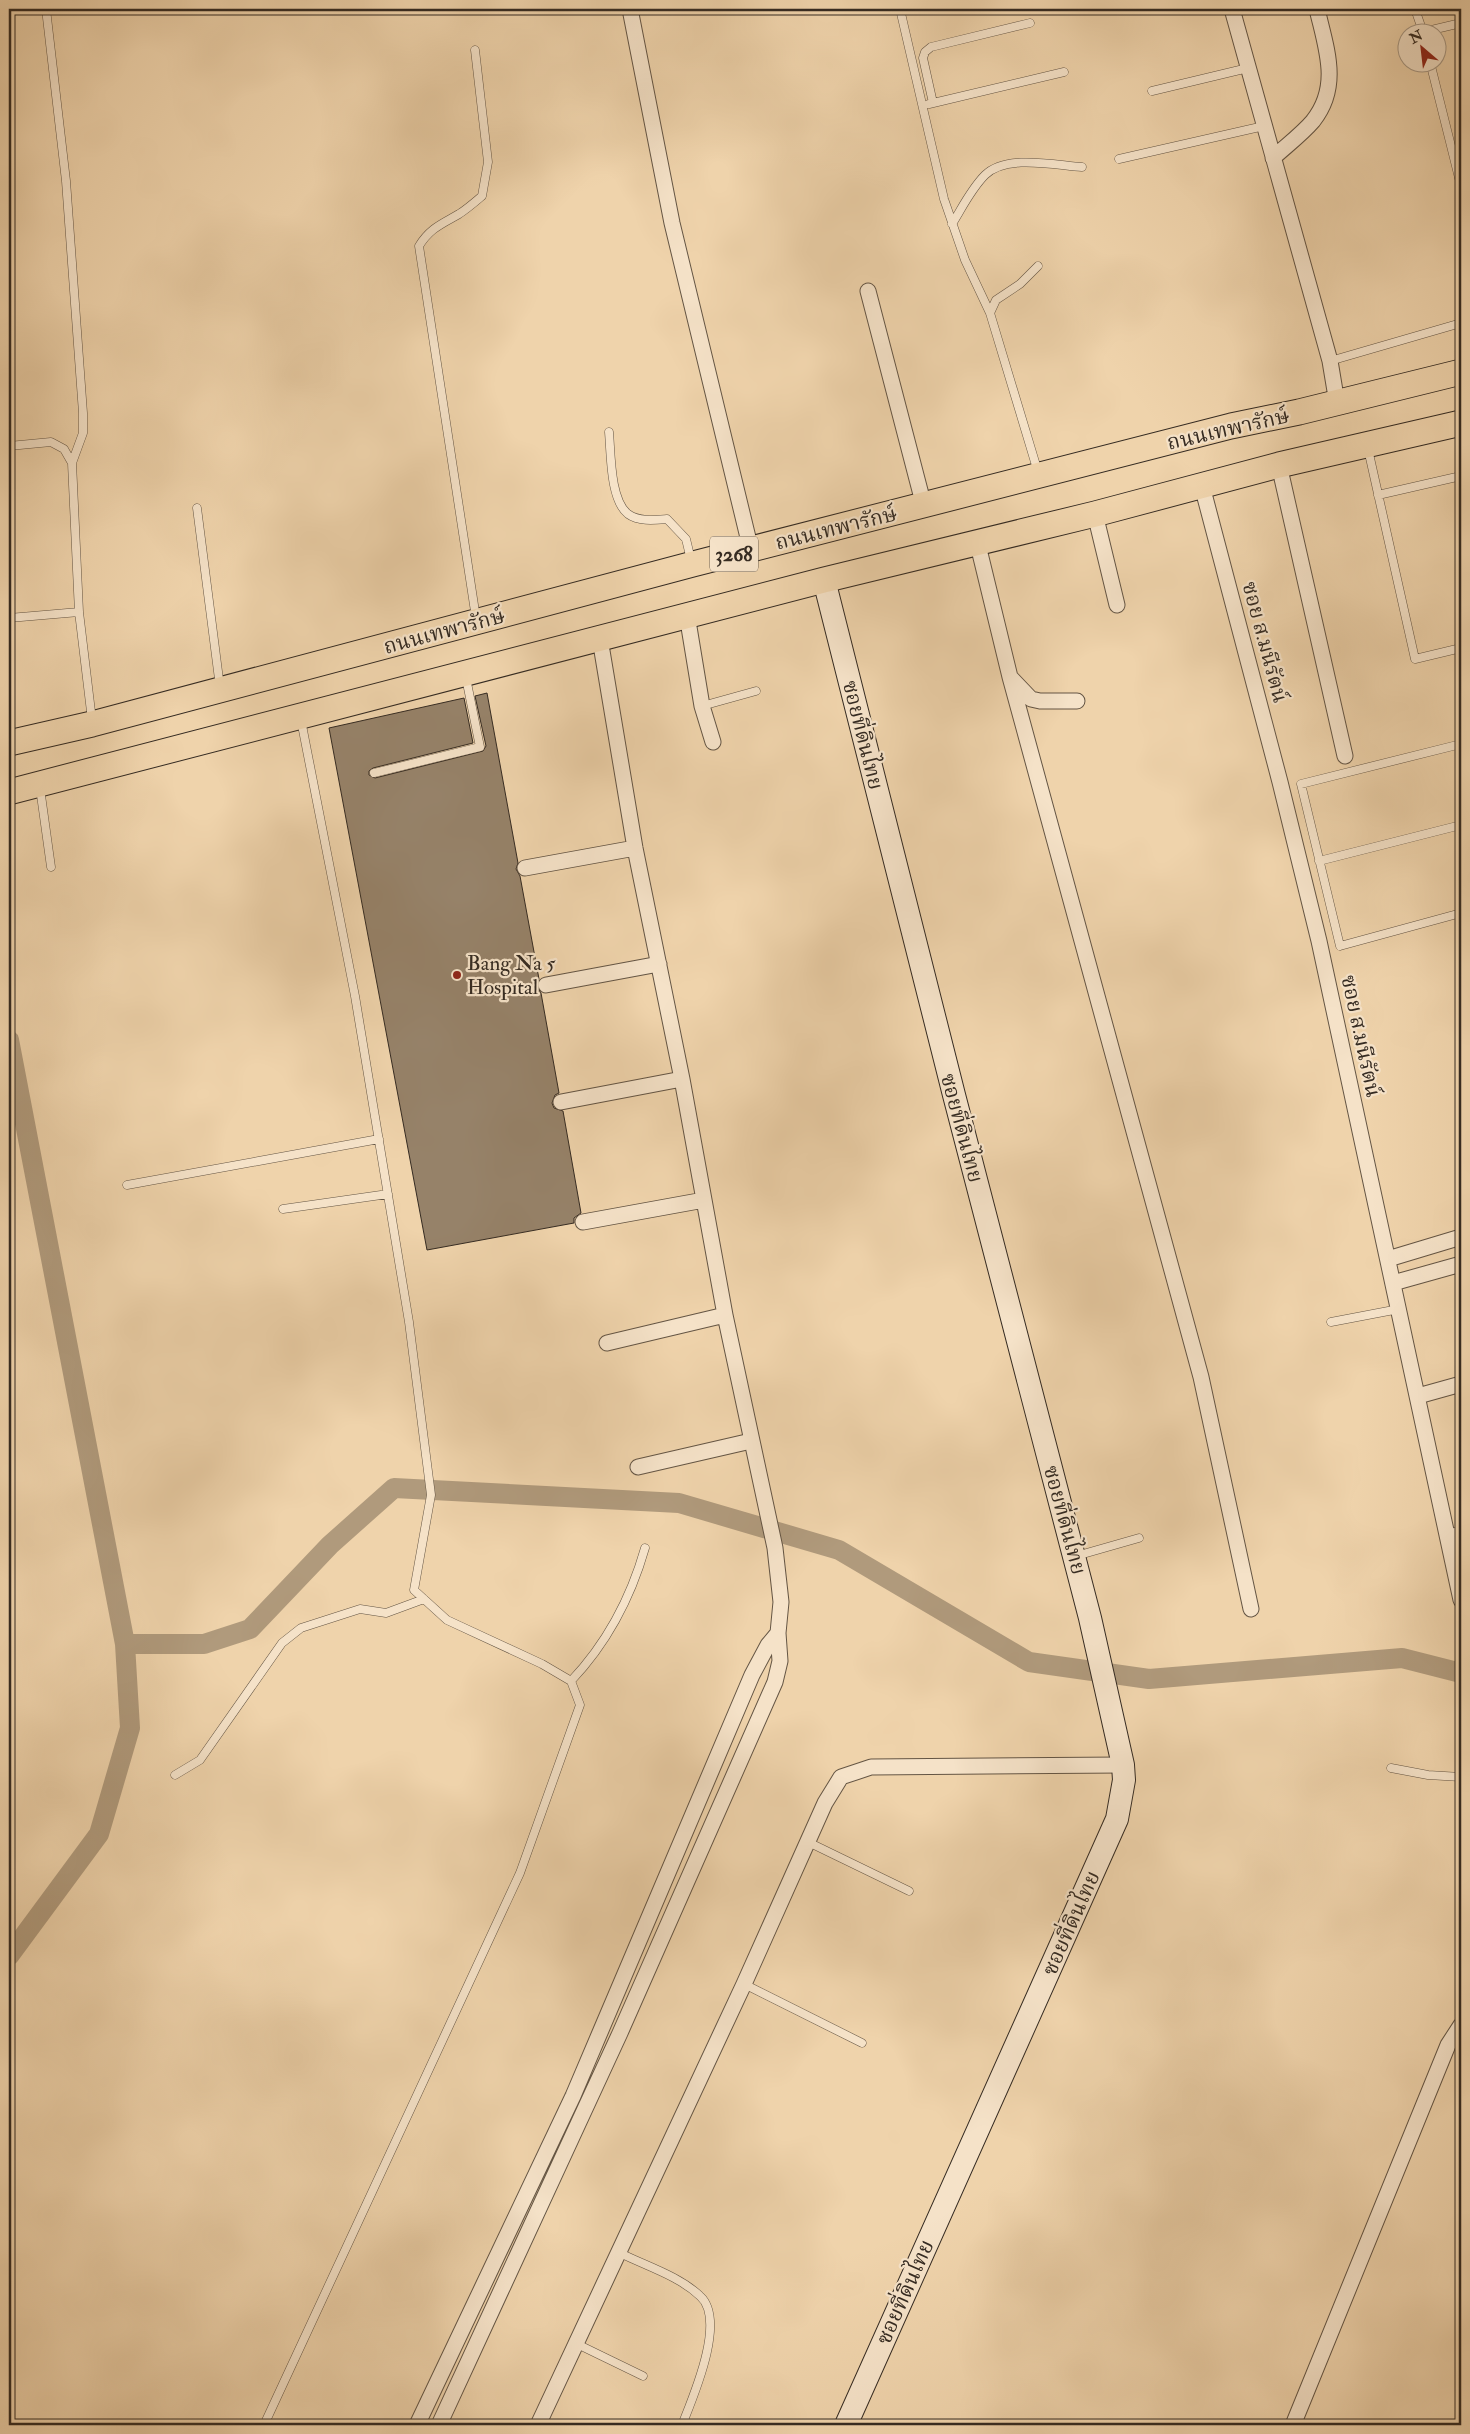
<svg xmlns="http://www.w3.org/2000/svg" width="1470" height="2434" font-family="'IM FELL Double Pica','Noto Serif Thai',serif">
	<rect width="100%" height="100%" fill="#efd3ab"/>
	<filter id="stains"><feTurbulence type="fractalNoise" baseFrequency=".004" numOctaves="4"/><feColorMatrix values="0 0 0 0 .2 0 0 0 0 .09 0 0 0 0 .02 0 0 0 .5 -.17"/></filter>
	<radialGradient id="worn" r=".72"><stop offset=".6" stop-color="#630" stop-opacity="0"/><stop offset="1" stop-color="#630" stop-opacity=".3"/></radialGradient>
	<g fill="none" stroke-linecap="round" stroke-linejoin="round">
		<path stroke="#b09a7c" stroke-width="20" d="M9,1040L125,1644L130,1728L99,1834L9,1956
			M125,1644H204L250,1629L330,1545L394,1488L679,1503L839,1550L1029,1662L1149,1679L1402,1658L1461,1673"/>
	</g>
	<path fill="#968269" stroke="#352b22" d="M487,693L518,863L516,869L520,876L539,979L537,986L541,993L559,1093L555,1095L552,1103L554,1108L563,1111L581,1213L574,1218V1223L427,1250L329,728L464,698L473,743L373,768L369,771V775L375,778L483,751L486,746L475,696Z"/>
	<g fill="none" stroke-linecap="round" stroke-linejoin="round">
		<defs>
			<path id="lane" d="M46,9L66,181L83,413V433L72,463
				M900,9L944,199L965,260L990,313L1038,472
				M1415,9L1423,32
				M1423,32L1461,23
				M475,50L488,162L482,196C475,202 467,209 459,214C442,224 430,228 419,246L476,618
				M1430,62L1461,186
				M1152,91L1248,68
				M933,103L923,58L925,52L931,47L1030,23
				M929,104L1064,72
				M1119,159L1264,126
				M952,224C962,208 971,189 985,175C1006,154 1054,165 1082,167
				M990,313L996,300L1020,284L1038,266
				M1330,361L1461,323
				M609,432C611,454 610,500 628,514C639,522 655,520 667,519L686,539L691,560
				M9,446L51,442L64,449L72,463L79,612L92,720
				M1368,449L1415,659L1461,648
				M1378,495L1461,476
				M197,508L220,687
				M9,618L79,612
				M702,706L756,691
				M1461,744L1301,784L1340,946L1461,913
				M374,773L480,747L466,678
				M40,788L51,867
				M1319,861L1461,825
				M127,1185L379,1139
				M283,1209L388,1194
				M1331,1322L1399,1309
				M1448,1534L1461,1530
				M1076,1556L1139,1538
				M571,1681C606,1644 631,1597 645,1548
				M1391,1768L1428,1775L1461,1777
				M175,1775L200,1760L282,1643L301,1628L360,1609L386,1613L424,1599
				M808,1842L909,1891
				M744,1984L862,2043
				M620,2253C646,2266 679,2276 700,2296C727,2320 693,2397 682,2425
				M575,2343L643,2376
				M264,2425L520,1873L580,1705L571,1681L542,1664L447,1620L414,1590L431,1495L409,1322L355,996L301,720"/>
			<path id="street" d="M630,9L672,223L751,550
				M1232,9L1330,361L1337,403
				M1273,158C1286,146 1302,134 1313,121C1341,86 1326,48 1317,9
				M868,291L924,506
				M1279,465L1345,756
				M1202,486L1280,782L1319,941L1461,1600
				M1095,514L1117,605
				M977,541L1010,677L1201,1377L1251,1609
				M687,615L702,706L713,742
				M1011,678L1031,699L1040,701H1077
				M525,868L635,848
				M546,985L659,964
				M561,1102L682,1079
				M583,1222L704,1200
				M1388,1259L1461,1237
				M1393,1283L1461,1264
				M607,1343L725,1315
				M1418,1396L1461,1384
				M638,1467L751,1441
				M417,2425L573,2096L752,1675L768,1645L778,1633
				M439,2425L620,2033L775,1682L780,1661L778,1633L781,1602L775,1548L725,1315L682,1079L635,848L600,639
				M538,2425L744,1984L825,1803L841,1777L871,1767L1123,1765
				M1293,2425L1448,2045L1461,2025"/>
			<path id="secondary" d="M824,580L954,1095L1090,1618L1123,1765L1124,1780L1117,1819L846,2425"/>
			<path id="primary" d="M9,743L92,724L693,564L1231,426L1299,412L1461,372
				M9,792L824,580L1095,514L1279,465L1461,423"/>
		</defs>
		<use href="#lane" stroke="#645544" stroke-width="9"/>
		<use href="#street" stroke="#645544" stroke-width="17"/>
		<use href="#secondary" stroke="#352b22" stroke-width="24"/>
		<use href="#primary" stroke="#352b22" stroke-width="27"/>
		<use href="#lane" stroke="#f5e2c8" stroke-width="8"/>
		<use href="#street" stroke="#f5e2c8" stroke-width="15"/>
		<use href="#secondary" stroke="#f5e2c8" stroke-width="22"/>
		<use href="#primary" stroke="#efd3ab" stroke-width="25"/>
	</g>
	<circle fill="#8f2418" stroke="#f5e2c8" stroke-width="2" cx="457" cy="975" r="5"/>
	<g text-anchor="middle" stroke-width="4.5" stroke-linejoin="round" paint-order="stroke">
		<rect fill="#f5e2c8" stroke="#6f6254" stroke-width="1" x="710" y="536.5" width="48" height="35" rx="4"/>
		<g font-size="20" font-weight="bold" fill="#352b22">
			<text x="734" y="561">3268</text>
		</g>
		<g font-size="21" fill="#352b22" stroke="#f5e2c8">
			<text transform="translate(1228 429) rotate(-13)" y="7">ถนนเทพารักษ์</text>
			<text transform="translate(836 528) rotate(-14)" y="7">ถนนเทพารักษ์</text>
			<text transform="translate(444 631) rotate(-15)" y="7">ถนนเทพารักษ์</text>
			<text transform="translate(1265 642) rotate(75)" y="7">ซอย ส.มนีรัตน์</text>
			<text transform="translate(863 735) rotate(76)" y="7">ซอยที่ดินไทย</text>
			<text transform="translate(1361 1036) rotate(78)" y="7">ซอย ส.มนีรัตน์</text>
			<text transform="translate(962 1128) rotate(75)" y="7">ซอยที่ดินไทย</text>
			<text transform="translate(1065 1520) rotate(75)" y="7">ซอยที่ดินไทย</text>
			<text transform="translate(1071 1923) rotate(-66)" y="7">ซอยที่ดินไทย</text>
			<text transform="translate(905 2292) rotate(-66)" y="7">ซอยที่ดินไทย</text>
		</g>
		<g font-size="21" fill="#352b22" stroke="#f5e2c8" text-anchor="start">
			<text x="467" y="970">Bang Na 5<tspan x="467" dy="24">Hospital</tspan></text>
		</g>
	</g>
	<rect width="1470" height="2434" fill="none" stroke="#efd3ab" stroke-width="30"/>
	<rect x="10" y="10" width="1450" height="2414" fill="none" stroke="#352b22" stroke-width="2.5"/>
	<rect x="15" y="15" width="1440" height="2404" fill="none" stroke="#352b22"/>
	<g transform="translate(1422 48) rotate(332)"><circle r="24" fill="#f5e2c8" stroke="#a89986"/>
	<path d="M0-4L9 19L0 12L-9 19Z" fill="#8f2418"/>
	<text y="-8" font-size="14" font-weight="bold" text-anchor="middle" fill="#352b22">N</text>
	</g>
	<rect width="100%" height="100%" filter="url(#stains)"/>
	<rect width="100%" height="100%" fill="url(#worn)"/>
</svg>
